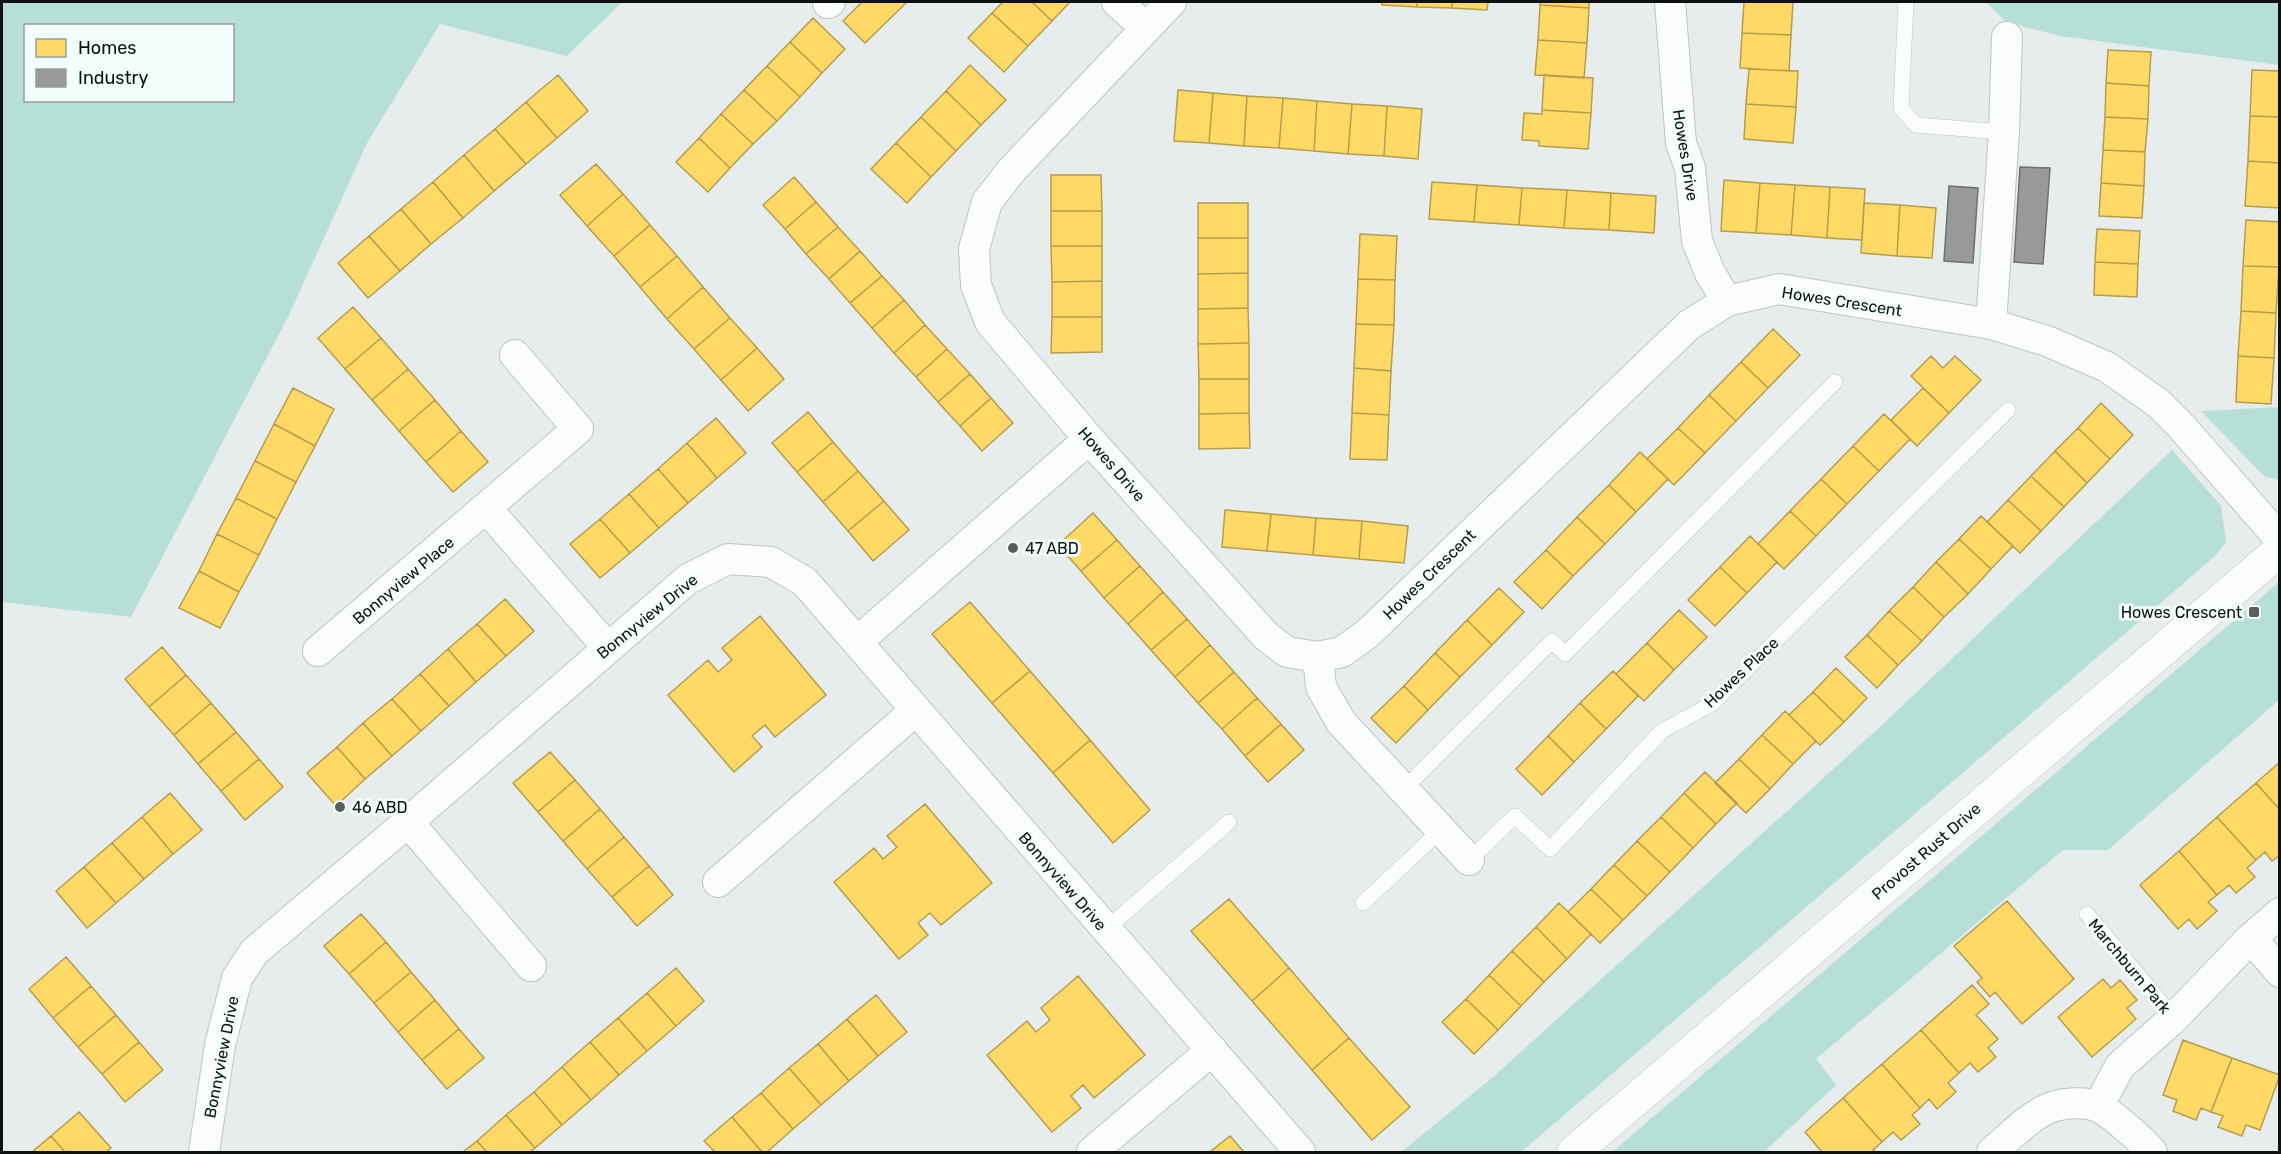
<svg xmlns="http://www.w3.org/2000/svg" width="2281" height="1154" font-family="Rubik,sans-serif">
	<rect width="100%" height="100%" fill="#e6edec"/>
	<path fill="#b6dfd8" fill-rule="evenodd" d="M2,2H622L567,56L440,24L367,143L289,315L131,617L2,602ZM26,26H232V100H26Z
		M1986,2H2279V65L2060,36L2006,22Z
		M2279,407V480L2264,476L2201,411Z
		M2172,450L2221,506L2226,542L2214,557L1521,1152H1401L1492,1078L1882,725Z
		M2279,582V700L2108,850H2063L1816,1059L1836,1085L1764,1152H1612Z"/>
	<path fill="#ffd966" stroke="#b69d4c" stroke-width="1.5" d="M862,2H907L865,43L843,21Z
		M1003,2H1032L1052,21L1028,46L992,13Z
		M1032,2H1070L1052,21Z
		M1382,2H1417V7L1382,5Z
		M1417,2H1452V8L1417,7Z
		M1452,2H1488L1487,10L1452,8Z
		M1540,2H1589V8L1540,5Z
		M1744,2H1793L1791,35L1742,33Z
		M1540,5L1589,8L1587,43L1538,40Z
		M992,13L1028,46L1004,72L968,38Z
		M813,18L845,49L822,73L790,42Z
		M1742,33L1791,35L1789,71L1740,68Z
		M1538,40L1587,43L1584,78L1535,75Z
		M790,42L822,73L800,97L767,66Z
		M2108,50L2151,52L2149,86L2106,83Z
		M970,65L1006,100L981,125L946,91Z
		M767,66L800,97L777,121L744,90Z
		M1749,69L1798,71L1796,107L1746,104Z
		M2252,70L2280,71V117L2250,116Z
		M558,75L588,111L557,138L526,102Z
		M1544,75L1593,78L1591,113L1542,110Z
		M2106,83L2149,86L2148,119L2105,117Z
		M744,90L777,121L753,144L721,114Z
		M1178,90L1213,93L1209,143L1174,141Z
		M946,91L981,125L956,151L921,117Z
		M1213,93L1247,96L1244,146L1209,143Z
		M1247,96L1283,98L1279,148L1244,146Z
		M1283,98L1317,101L1314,151L1279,148Z
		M1317,101L1352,104L1348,154L1314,151Z
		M526,102L557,138L526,164L495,129Z
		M1352,104L1387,106L1384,156L1348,154Z
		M1746,104L1796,107L1793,143L1744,139Z
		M1387,106L1422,109L1418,159L1384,156Z
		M1542,110L1591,113L1588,149L1539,146V141L1522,140L1524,113L1542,114Z
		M721,114L753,144L730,168L699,138Z
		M2250,116L2280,117V163L2248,161Z
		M921,117L956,151L931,177L896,143Z
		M2105,117L2148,119L2145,152L2103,150Z
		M495,129L526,164L494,191L464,155Z
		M699,138L730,168L708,192L676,162Z
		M896,143L931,177L907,203L871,169Z
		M2103,150L2145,152L2144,186L2101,183Z
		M464,155L494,191L463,218L433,182Z
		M2248,161L2280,163V208L2245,206Z
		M596,164L623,194L587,226L560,195Z
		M1051,175H1101L1102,211H1051Z
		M794,177L816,202L785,229L763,205Z
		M1724,180L1760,183L1756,233L1721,231Z
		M433,182L463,218L431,244L401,209Z
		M1432,182L1477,185L1474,222L1429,219Z
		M1760,183L1795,185L1791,235L1756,233Z
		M2101,183L2144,186L2142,218L2099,216Z
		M1477,185L1522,188L1519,225L1474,222Z
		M1795,185L1830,187L1827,238L1791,235Z
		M1830,187L1865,189L1862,240L1827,238Z
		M1522,188L1567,190L1564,228L1519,225Z
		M1567,190L1611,193L1609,230L1564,228Z
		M1611,193L1656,196L1654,233L1609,230Z
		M623,194L650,225L614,256L587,226Z
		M816,202L838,227L806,254L785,229Z
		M1198,203H1248V238H1198Z
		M1864,203L1900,205L1897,256L1861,253Z
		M1900,205L1936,208L1932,258L1897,256Z
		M401,209L431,244L400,271L369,236Z
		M1051,211H1102V246H1051Z
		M2246,220L2280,222L2279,267L2243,266Z
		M650,225L677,256L640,287L614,256Z
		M838,227L860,251L829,279L806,254Z
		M2097,229L2140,231L2138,264L2095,262Z
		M1360,234L1397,236L1395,280L1358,279Z
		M369,236L400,271L368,298L338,263Z
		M1198,238H1248V273L1198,274Z
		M1051,246H1102V281L1052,282Z
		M860,251L882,276L850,303L829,279Z
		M677,256L703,287L667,319L640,287Z
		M2095,262L2138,264L2137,297L2094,295Z
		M2243,266L2279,267L2276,313L2241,311Z
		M1248,273V308L1198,309V274Z
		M882,276L904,300L872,328L850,303Z
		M1358,279L1395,280L1394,325L1356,324Z
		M1102,281V317H1052V282Z
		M703,287L730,318L694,349L667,319Z
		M904,300L925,325L894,353L872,328Z
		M353,307L381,338L345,369L318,338Z
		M1248,308L1249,343L1198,344V309Z
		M2241,311L2276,313L2274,358L2238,356Z
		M1052,317H1102V352L1051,353Z
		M730,318L757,348L721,380L694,349Z
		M1356,324L1394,325L1391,371L1354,368Z
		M925,325L947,349L916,377L894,353Z
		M1773,329L1800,355L1768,388L1741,362Z
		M381,338L408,369L372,400L345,369Z
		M1249,343V379H1199L1198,344Z
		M757,348L784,379L748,411L721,380Z
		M947,349L970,374L938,402L916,377Z
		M1931,356L1943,368L1955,356L1981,380L1949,413L1911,376Z
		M2238,356L2274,358L2271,404L2236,402Z
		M1741,362L1768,388L1736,421L1709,395Z
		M1354,368L1391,371L1389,415L1352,413Z
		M408,369L435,400L399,431L372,400Z
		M970,374L991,398L960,426L938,402Z
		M1199,379H1249V413L1199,414Z
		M293,388L334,409L315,446L274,424Z
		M1923,388L1949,413L1917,446L1891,420Z
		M1709,395L1736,421L1705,453L1678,428Z
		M991,398L1013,423L982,451L960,426Z
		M435,400L461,431L426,462L399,431Z
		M2101,403L2133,435L2110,459L2078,428Z
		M808,412L833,442L797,472L772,443Z
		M1249,413L1250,448L1199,449V414Z
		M1352,413L1389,415L1387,460L1350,459Z
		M1884,414L1910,439L1879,471L1853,446Z
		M716,418L746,453L717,478L687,443Z
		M274,424L315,446L296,482L255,461Z
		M1678,428L1705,453L1674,485L1647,459Z
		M2078,428L2110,459L2087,483L2055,451Z
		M461,431L488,462L453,492L426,462Z
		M833,442L858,471L823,502L797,472Z
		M687,443L717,478L688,503L658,469Z
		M1853,446L1879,471L1847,504L1821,479Z
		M2055,451L2087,483L2064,507L2031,476Z
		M1640,452L1668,479L1636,512L1609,485Z
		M255,461L296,482L277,519L236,498Z
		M658,469L688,503L659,528L629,494Z
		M858,471L884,501L848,531L823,502Z
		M2031,476L2064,507L2041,531L2008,500Z
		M1821,479L1847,504L1816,536L1790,511Z
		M1609,485L1636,512L1605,544L1577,517Z
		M629,494L659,528L630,553L600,519Z
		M236,498L277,519L259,555L217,534Z
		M2008,500L2041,531L2020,553L1987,522Z
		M884,501L909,530L873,561L848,531Z
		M1225,510L1271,514L1267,551L1222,547Z
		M1790,511L1816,536L1784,569L1758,544Z
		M1093,513L1117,540L1081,571L1058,545Z
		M1271,514L1316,518L1313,555L1267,551Z
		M1981,516L2013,546L1991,569L1959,539Z
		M1577,517L1605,544L1573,576L1546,550Z
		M1316,518L1362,521L1359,559L1313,555Z
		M600,519L630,553L600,578L570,544Z
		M1362,521L1408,526L1404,563L1359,559Z
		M217,534L259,555L239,592L199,571Z
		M1750,536L1777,562L1747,593L1720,567Z
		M1959,539L1991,569L1968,594L1936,562Z
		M1117,540L1140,566L1104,598L1081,571Z
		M1546,550L1573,576L1542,609L1514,582Z
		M1936,562L1968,594L1944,617L1913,587Z
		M1140,566L1163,592L1128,624L1104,598Z
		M1720,567L1747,593L1715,626L1688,600Z
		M199,571L239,592L220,628L179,608Z
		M1913,587L1944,617L1922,641L1889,611Z
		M1499,588L1524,612L1492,645L1467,620Z
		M1163,592L1187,619L1151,650L1128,624Z
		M505,599L534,631L506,656L477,624Z
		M970,602L1030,671L992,703L932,634Z
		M1679,610L1707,637L1674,670L1647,643Z
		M1889,611L1922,641L1898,665L1867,635Z
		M760,616L826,695L775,737L765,725L752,736L762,747L734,772L668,695L708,660L718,672L732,660L722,648Z
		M1187,619L1210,645L1175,677L1151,650Z
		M1467,620L1492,645L1460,677L1435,653Z
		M477,624L506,656L476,682L448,649Z
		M1867,635L1898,665L1877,688L1845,657Z
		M1647,643L1674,670L1644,701L1616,674Z
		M1210,645L1234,672L1198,703L1175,677Z
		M162,647L186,675L149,707L125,679Z
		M448,649L476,682L449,706L420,674Z
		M1435,653L1460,677L1428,710L1404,686Z
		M1836,668L1867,698L1844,722L1813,692Z
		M1030,671L1090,740L1053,773L992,703Z
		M1613,671L1638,696L1606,729L1580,703Z
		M1234,672L1257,698L1222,729L1198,703Z
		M420,674L449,706L421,731L392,699Z
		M186,675L211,703L174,735L149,707Z
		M1404,686L1428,710L1396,743L1371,718Z
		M1813,692L1844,722L1820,745L1789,715Z
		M1257,698L1281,724L1245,756L1222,729Z
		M392,699L421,731L392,756L363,723Z
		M211,703L236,732L198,764L174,735Z
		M1580,703L1606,729L1574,762L1548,736Z
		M1785,711L1816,741L1793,764L1762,735Z
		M363,723L392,756L365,779L337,747Z
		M1281,724L1304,750L1268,782L1245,756Z
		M236,732L259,759L221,791L198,764Z
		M1762,735L1793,764L1770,789L1739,759Z
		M1548,736L1574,762L1542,795L1516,769Z
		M1090,740L1150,810L1113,843L1053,773Z
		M337,747L365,779L336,806L307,773Z
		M550,752L575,780L538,812L513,783Z
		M259,759L283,787L245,820L221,791Z
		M1739,759L1770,789L1746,813L1715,783Z
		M2280,762V810L2256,783Z
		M1705,772L1737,803L1716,824L1684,793Z
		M575,780L600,809L563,841L538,812Z
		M2256,783L2280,810V855L2272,861L2265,852L2256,860L2217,817Z
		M170,793L202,830L173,854L142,817Z
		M1684,793L1716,824L1693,848L1661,817Z
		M925,804L992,883L941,925L930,913L918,923L928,935L899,959L834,882L874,848L883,859L897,847L887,836Z
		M600,809L624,837L587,869L563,841Z
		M142,817L173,854L144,879L112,843Z
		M1661,817L1693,848L1670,872L1637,841Z
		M2217,817L2256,860L2247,868L2255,877L2236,893L2229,885L2217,895L2179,851Z
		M624,837L649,866L612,897L587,869Z
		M1637,841L1670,872L1647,896L1614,865Z
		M112,843L144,879L116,903L84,867Z
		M2179,851L2217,895L2208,902L2217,911L2197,929L2189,919L2178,929L2140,885Z
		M1614,865L1647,896L1623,920L1591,889Z
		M649,866L673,895L637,926L612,897Z
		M84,867L116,903L87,928L56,891Z
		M1591,889L1623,920L1600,943L1568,912Z
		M1229,899L1289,968L1252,1001L1191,931Z
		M2007,901L2074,979L2022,1024L1995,992L1990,997L1977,982L1982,978L1954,946Z
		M1559,903L1591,934L1567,959L1536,927Z
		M361,914L386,942L349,974L324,946Z
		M1536,927L1567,959L1544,982L1512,951Z
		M386,942L411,972L374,1003L349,974Z
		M1512,951L1544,982L1521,1006L1489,975Z
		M66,957L91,986L53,1018L29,989Z
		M676,968L704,1001L676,1026L647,993Z
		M1289,968L1349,1038L1312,1070L1252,1001Z
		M411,972L435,1000L398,1032L374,1003Z
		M1489,975L1521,1006L1498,1030L1466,999Z
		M1078,976L1145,1055L1094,1098L1083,1085L1071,1096L1081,1108L1052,1132L987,1055L1027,1021L1036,1032L1050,1020L1041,1008Z
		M2103,979L2111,988L2120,980L2137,1000L2127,1008L2136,1019L2092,1057L2058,1017Z
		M1972,985L1989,1004L1976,1015L1998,1039L1988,1048L1996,1057L1978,1072L1970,1063L1959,1073L1921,1030Z
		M91,986L116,1015L78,1047L53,1018Z
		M647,993L676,1026L647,1051L618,1018Z
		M876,995L907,1032L878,1056L847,1019Z
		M1466,999L1498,1030L1474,1054L1442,1022Z
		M435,1000L459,1029L422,1060L398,1032Z
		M116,1015L139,1042L102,1074L78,1047Z
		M618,1018L647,1051L619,1075L590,1042Z
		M847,1019L878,1056L849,1081L818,1044Z
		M459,1029L484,1058L447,1089L422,1060Z
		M1921,1030L1959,1073L1948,1083L1956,1092L1937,1109L1929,1099L1920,1108L1882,1064Z
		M1349,1038L1410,1107L1372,1140L1312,1070Z
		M2183,1040L2232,1058L2211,1112L2201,1108L2196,1120L2173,1111L2177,1100L2163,1095Z
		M139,1042L163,1070L125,1102L102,1074Z
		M590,1042L619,1075L591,1100L562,1067Z
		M818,1044L849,1081L821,1105L789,1068Z
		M2232,1058L2280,1075L2260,1130L2246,1125L2242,1136L2218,1127L2223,1116L2211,1112Z
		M1882,1064L1920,1108L1912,1115L1920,1124L1901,1140L1893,1132L1882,1142L1843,1098Z
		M562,1067L591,1100L562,1125L534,1092Z
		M789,1068L821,1105L793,1129L761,1093Z
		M534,1092L562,1125L535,1148L506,1115Z
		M761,1093L793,1129L767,1152H762L732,1117Z
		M1843,1098L1882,1142L1873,1150L1876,1152H1822L1805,1132Z
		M79,1112L111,1148L106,1152H65L51,1136Z
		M506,1115L535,1148L530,1152H487L477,1141Z
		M732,1117L762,1152H715L704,1141Z
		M51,1136L65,1152H32Z
		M1230,1136L1244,1152H1210Z
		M477,1141L487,1152H463Z"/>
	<path fill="#999" stroke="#6f7070" stroke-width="1.5" d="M2020,167L2050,168L2043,264L2014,262Z
		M1949,186L1978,188L1973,263L1944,261Z"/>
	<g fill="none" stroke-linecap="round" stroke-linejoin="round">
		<defs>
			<path id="lane" d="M1906,2L1901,108L1916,125L2004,132
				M1403,790L1552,641L1565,654L1835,382
				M1469,860L1515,816L1550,849L1662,731L1712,704L2008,410
				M1363,903L1441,830
				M2087,914L2174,1018
				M1105,930L1229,822"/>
			<path id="street" d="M1117,2L1146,28
				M1171,2L1011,171L987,202L974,249L976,285L990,322L1089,439L1266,636L1287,652L1318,657L1342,652L1367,634L1689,325L1727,301L1779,289L1991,324L2047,341L2107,367L2158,403L2181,426L2280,539
				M1670,2L1681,143L1690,168L1697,241L1710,273L1727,301
				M828,3L830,2
				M1991,324L2004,132L2007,37
				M487,509L608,648
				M857,642L1089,439
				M318,651L578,429L515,355
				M1318,657L1321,687L1341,722L1469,860
				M408,822L531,966
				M718,882L915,711
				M2251,938L2280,972
				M2098,1107L2120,1066L2174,1018L2251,938L2280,913
				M204,1152L220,1045L237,978L254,952L408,822L688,579L728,559L771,562L805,582L1300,1152
				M1092,1152L1212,1050
				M1992,1152C2010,1137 2030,1115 2052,1107C2064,1103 2086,1101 2098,1107C2112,1113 2142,1141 2152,1152"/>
			<path id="secondary" d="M1574,1152L2280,550"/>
		</defs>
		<use href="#lane" stroke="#bfc4c3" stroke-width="16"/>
		<use href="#street" stroke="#bfc4c3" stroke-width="32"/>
		<use href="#secondary" stroke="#bfc4c3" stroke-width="34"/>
		<use href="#lane" stroke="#fbfcfc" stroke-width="15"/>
		<use href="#street" stroke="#fbfcfc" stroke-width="30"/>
		<use href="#secondary" stroke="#fbfcfc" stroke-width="33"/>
	</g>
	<g fill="#595e5d" stroke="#f1fefb" stroke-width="2">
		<circle cx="1013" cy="548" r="6"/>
		<rect x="2248" y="606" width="12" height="12" rx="3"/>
		<circle cx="340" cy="807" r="6"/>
	</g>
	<g text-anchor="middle" stroke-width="6" stroke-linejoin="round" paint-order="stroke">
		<g font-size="16" fill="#0d1110" stroke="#f1fefb">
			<text transform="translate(1686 155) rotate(81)" y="6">Howes Drive</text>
			<text transform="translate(1842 301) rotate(9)" y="6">Howes Crescent</text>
			<text transform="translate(1112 464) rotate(49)" y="6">Howes Drive</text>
			<text transform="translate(1429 574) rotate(-44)" y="6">Howes Crescent</text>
			<text transform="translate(403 580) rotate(-40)" y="6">Bonnyview Place</text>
			<text transform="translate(647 616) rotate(-39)" y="6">Bonnyview Drive</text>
			<text transform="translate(1741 672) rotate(-43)" y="6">Howes Place</text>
			<text transform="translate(1926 851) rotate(-41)" y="6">Provost Rust Drive</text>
			<text transform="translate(1063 881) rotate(49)" y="6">Bonnyview Drive</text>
			<text transform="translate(2130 966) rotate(50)" y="6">Marchburn Park</text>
			<text transform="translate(221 1057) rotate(-79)" y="6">Bonnyview Drive</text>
		</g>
		<g font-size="16" fill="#0d1110" stroke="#f1fefb" text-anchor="start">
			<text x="1025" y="554">47 ABD</text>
			<text x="2242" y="618" text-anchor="end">Howes Crescent</text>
			<text x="352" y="813">46 ABD</text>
		</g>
	</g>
	<rect width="2281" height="1154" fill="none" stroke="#0d1110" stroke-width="6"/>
	<rect x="24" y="24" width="210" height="78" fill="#f1fefb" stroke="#969f9d" stroke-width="1.5"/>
	<rect x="36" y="39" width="30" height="18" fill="#ffd966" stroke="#969f9d" stroke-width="1.5"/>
	<text x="78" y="54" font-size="18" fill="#0d1110">Homes</text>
	<rect x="36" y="69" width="30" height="18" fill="#999999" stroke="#969f9d" stroke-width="1.5"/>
	<text x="78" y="84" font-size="18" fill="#0d1110">Industry</text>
</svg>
